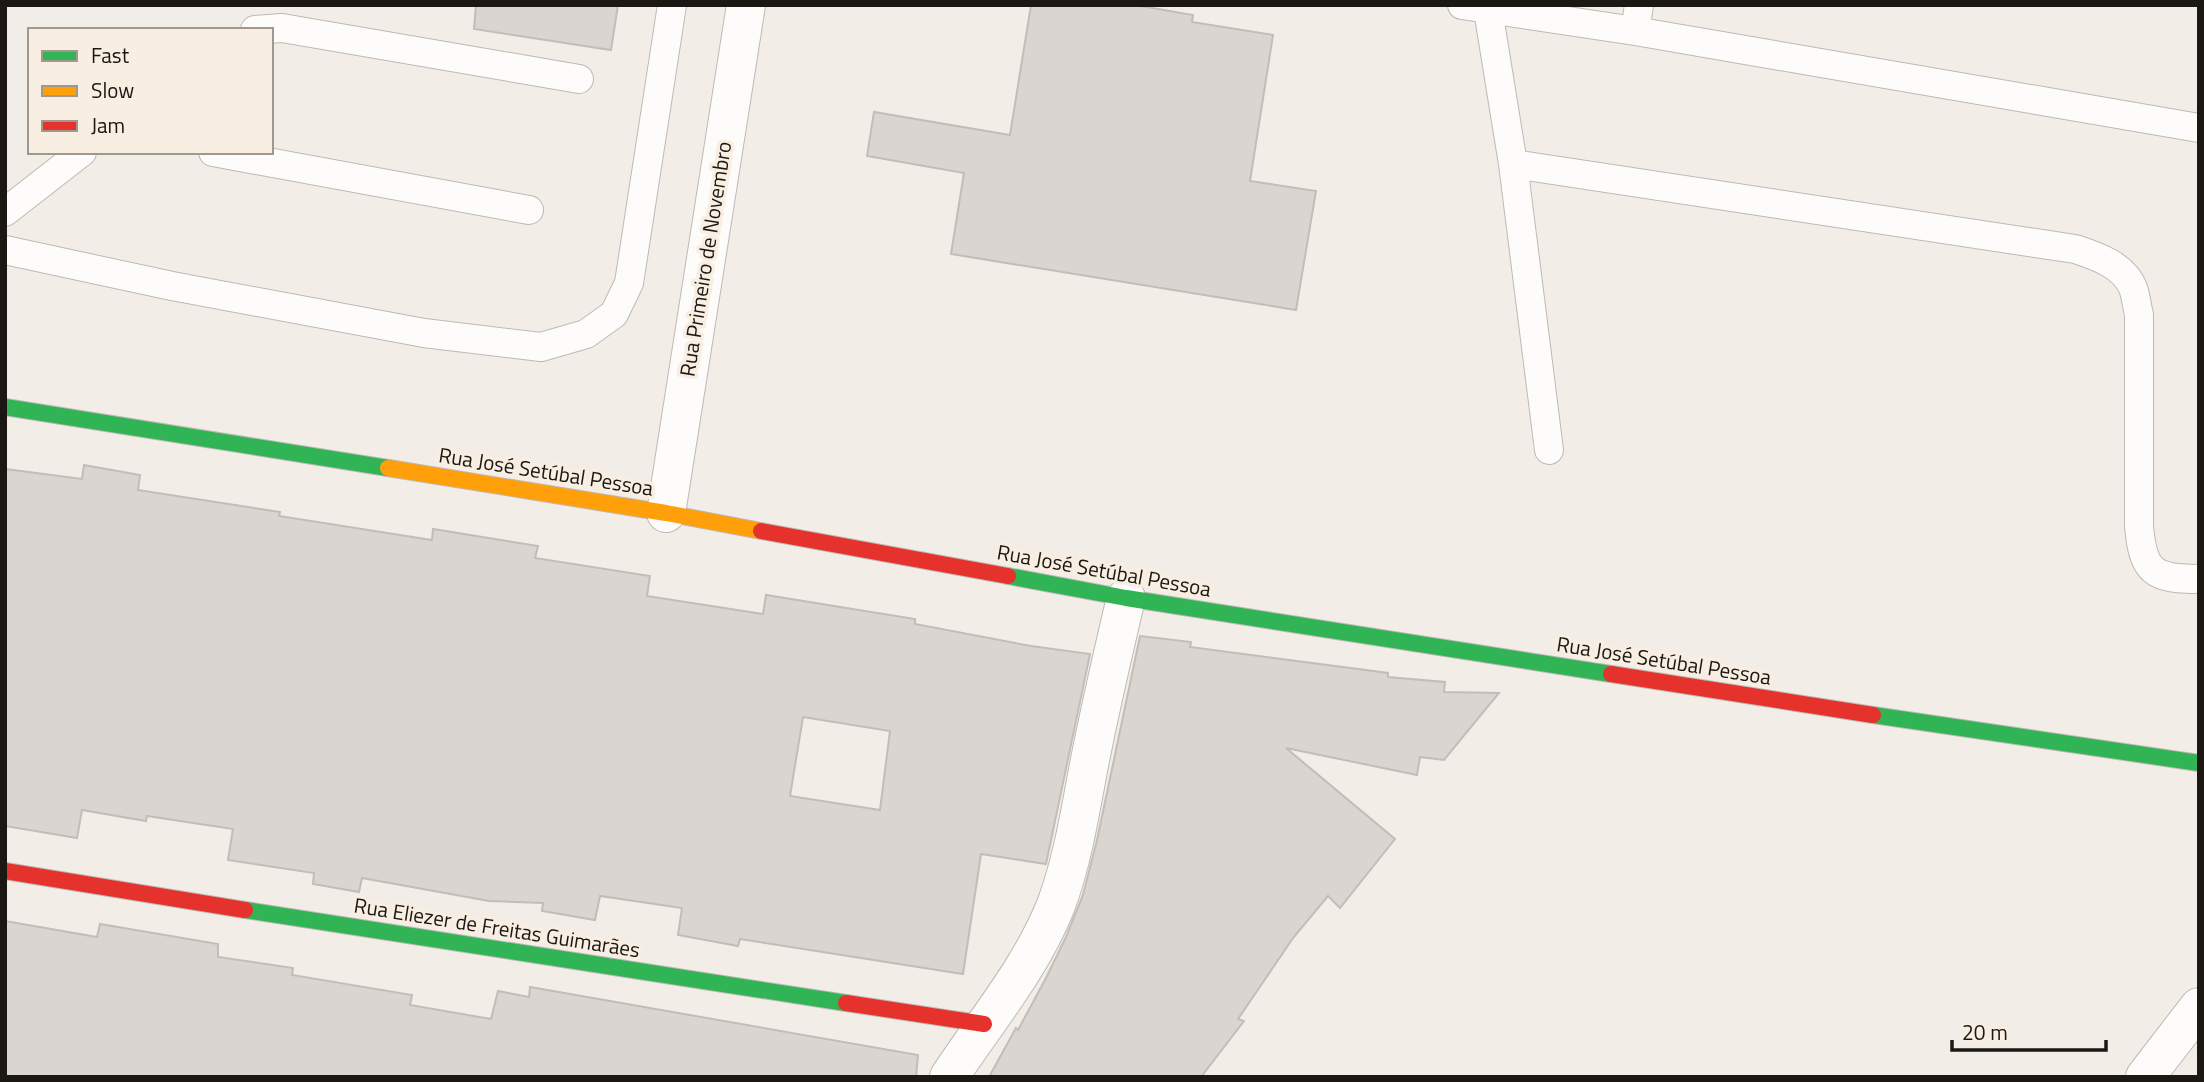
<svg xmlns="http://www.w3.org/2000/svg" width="2204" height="1082" font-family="'Titillium Web',sans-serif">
	<rect width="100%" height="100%" fill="#f3ede7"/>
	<path fill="#dbd5d2" stroke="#c3bdb9" stroke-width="2" fill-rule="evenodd" d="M476,5H618L611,50L474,29Z
		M1031,5H1135L1193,15L1192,22L1273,35L1250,181L1316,191L1296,310L951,254L964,173L867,156L874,112L1010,135Z
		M84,465L140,475L138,490L280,512L279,516L432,540L433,529L538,546L535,558L650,576L647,596L763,614L766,595L915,619V624L1031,646L1090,654L1046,864L981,854L963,974L740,939L738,946L678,935L682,908L600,896L595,920L542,911L543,903L489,901L362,878L359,892L313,884L314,873L228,860L233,829L147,816L146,821L82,810L77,838L5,826V469L82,479ZM803,717L890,731L880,810L790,796Z
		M1140,636L1191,642L1190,647L1388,673V677L1445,682L1444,692L1499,693L1444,760L1420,757L1417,775L1286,748L1395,839L1340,908L1328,896L1293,938L1238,1019L1244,1021L1201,1077H989L1016,1028L1018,1030L1046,978L1066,937L1083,895L1097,840Z
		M5,921L97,937L100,924L218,944V957L293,968L292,975L412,995L410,1005L491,1019L498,991L529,997L530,987L918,1055L916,1077H5Z"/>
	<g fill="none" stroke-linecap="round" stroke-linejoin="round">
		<defs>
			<path id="lane" d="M1462,5L1635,31L2199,128
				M1488,10L1513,164L1549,450
				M255,30L282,28L579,79
				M1635,31L1639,5
				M213,152L529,210
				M1513,164L2075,249C2096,256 2124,265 2133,288C2136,296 2137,307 2139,315V526C2143,572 2153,579 2199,579
				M5,212L82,152
				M5,250L172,286L424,333L541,347L586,334L614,314L629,283L672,5"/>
			<path id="street" d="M666,513L746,5
				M949,1077C986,1021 1031,968 1056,905C1073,859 1080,812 1089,765C1100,709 1113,653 1126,598
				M2145,1077L2199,1007"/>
			<path id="fast" d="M5,407L388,468
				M1008,576L1126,598L1611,674
				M1873,715L2199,763
				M245,910L846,1003"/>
			<path id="slow" d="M388,468L666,513L761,531"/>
			<path id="jam" d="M761,531L1008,576
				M1611,674L1873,715
				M5,871L245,910
				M846,1003L984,1024"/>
		</defs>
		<use href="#lane" stroke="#beb9b4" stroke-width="30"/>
		<use href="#street" stroke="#beb9b4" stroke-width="40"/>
		<use href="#fast" stroke="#beb9b4" stroke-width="18"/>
		<use href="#slow" stroke="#beb9b4" stroke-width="18"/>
		<use href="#jam" stroke="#beb9b4" stroke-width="18"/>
		<use href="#lane" stroke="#fdfcfb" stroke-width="28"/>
		<use href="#street" stroke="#fdfcfb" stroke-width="38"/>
		<use href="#fast" stroke="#30b455" stroke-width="16"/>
		<use href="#slow" stroke="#ff9f0a" stroke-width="16"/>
		<use href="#jam" stroke="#e5322d" stroke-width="16"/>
	</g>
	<g text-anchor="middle" stroke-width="7" stroke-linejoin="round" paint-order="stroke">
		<g font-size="21" fill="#1b1713" stroke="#f8eee2">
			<text transform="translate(706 259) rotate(-81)" y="7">Rua Primeiro de Novembro</text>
			<text transform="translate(546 472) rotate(9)" y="7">Rua José Setúbal Pessoa</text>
			<text transform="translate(1104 571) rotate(10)" y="7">Rua José Setúbal Pessoa</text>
			<text transform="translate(1664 661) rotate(9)" y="7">Rua José Setúbal Pessoa</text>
			<text transform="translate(497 928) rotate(9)" y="7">Rua Eliezer de Freitas Guimarães</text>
		</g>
	</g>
	<rect width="2204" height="1082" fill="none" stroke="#1b1713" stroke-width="14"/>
	<rect x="28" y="28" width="245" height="126" fill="#f8eee2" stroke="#a0988f" stroke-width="2"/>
	<rect x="42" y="51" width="35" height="10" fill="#30b455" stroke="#a0988f" stroke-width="2"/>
	<text x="91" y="63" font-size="21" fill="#1b1713">Fast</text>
	<rect x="42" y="86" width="35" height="10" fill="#ff9f0a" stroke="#a0988f" stroke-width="2"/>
	<text x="91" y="98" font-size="21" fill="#1b1713">Slow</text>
	<rect x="42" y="121" width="35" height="10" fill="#e5322d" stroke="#a0988f" stroke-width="2"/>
	<text x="91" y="133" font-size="21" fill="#1b1713">Jam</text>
	<path d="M1952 1040v10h154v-10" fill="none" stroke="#1b1713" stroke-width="3.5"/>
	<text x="1962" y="1040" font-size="21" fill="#1b1713" stroke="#f8eee2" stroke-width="5" paint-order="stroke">20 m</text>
</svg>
